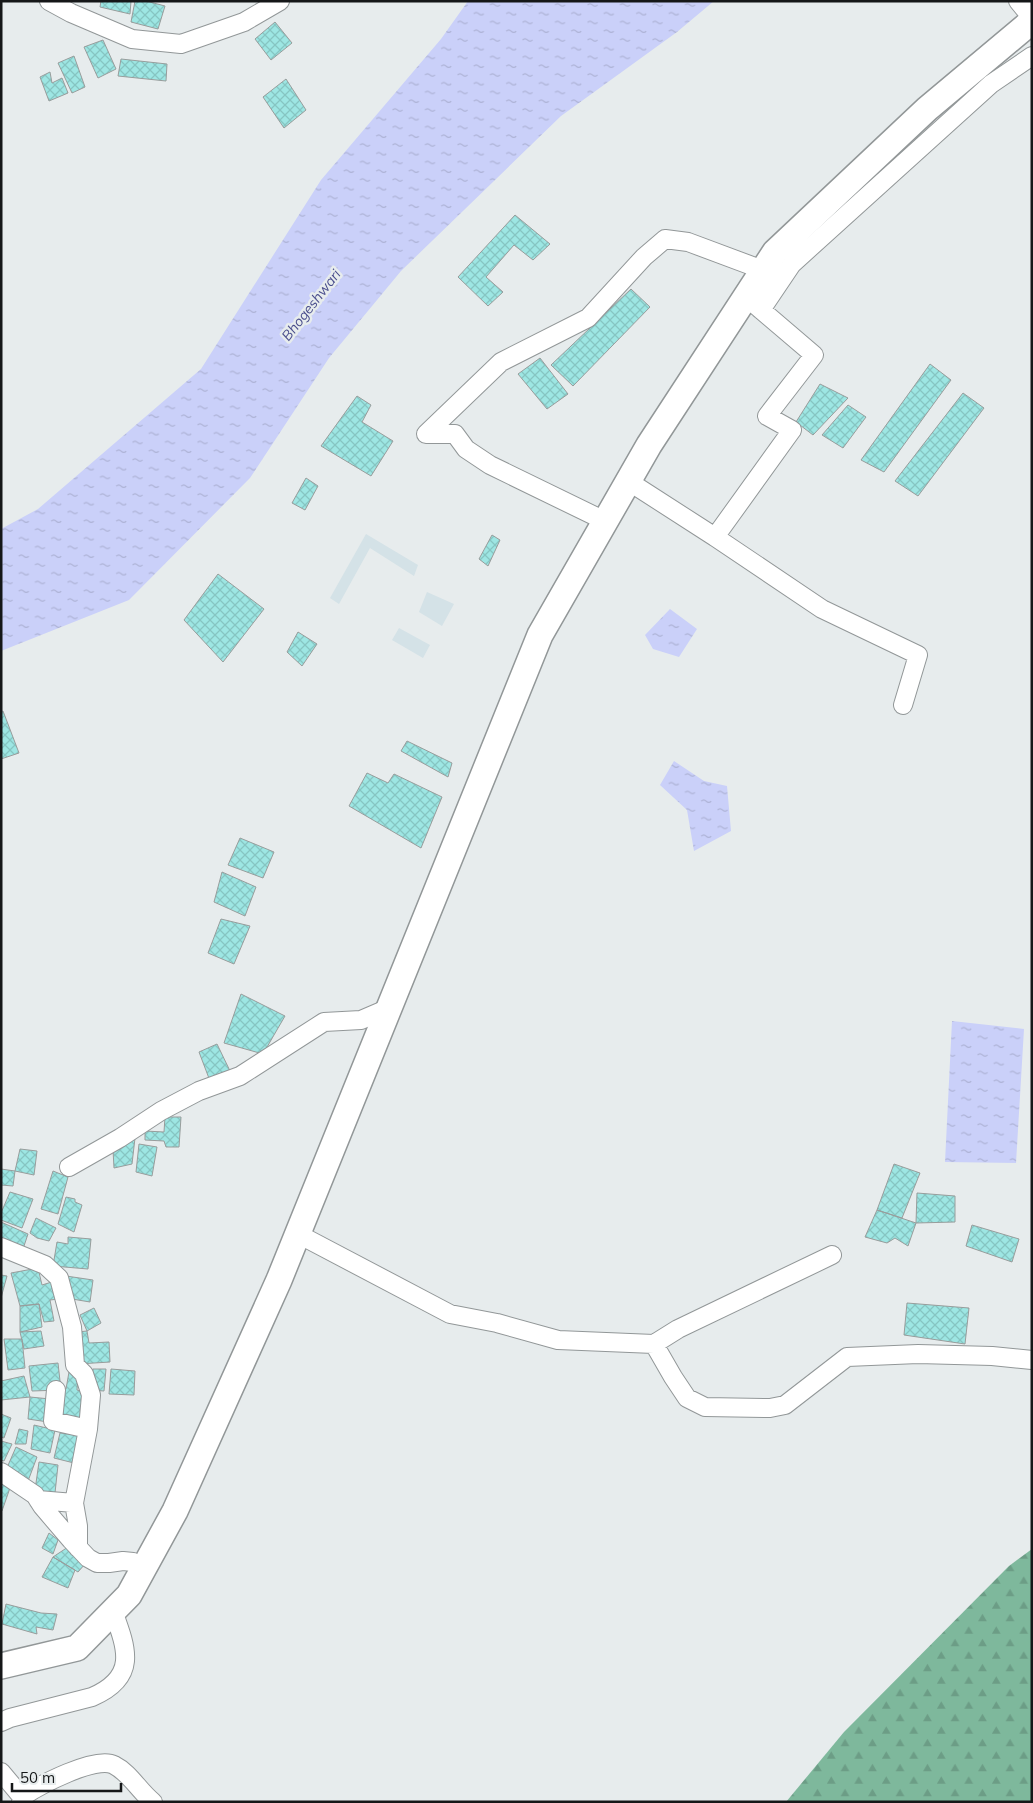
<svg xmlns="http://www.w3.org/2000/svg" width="1033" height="1803" font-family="Mulish,sans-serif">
	<defs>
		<pattern id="forest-firs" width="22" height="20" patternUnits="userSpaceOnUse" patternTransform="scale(1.25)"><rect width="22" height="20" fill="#7eb89c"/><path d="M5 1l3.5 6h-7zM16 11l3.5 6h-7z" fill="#6c9d86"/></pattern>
		<pattern id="water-ripples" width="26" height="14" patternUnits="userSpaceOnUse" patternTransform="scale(1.25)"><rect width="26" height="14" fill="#cad0f9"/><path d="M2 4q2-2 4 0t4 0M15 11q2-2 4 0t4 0" fill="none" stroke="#adb2d5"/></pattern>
		<pattern id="building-cross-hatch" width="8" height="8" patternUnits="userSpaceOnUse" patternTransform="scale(1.25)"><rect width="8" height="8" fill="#9de6e3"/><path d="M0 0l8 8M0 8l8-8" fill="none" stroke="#86c5c2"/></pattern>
	</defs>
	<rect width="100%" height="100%" fill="#e7eced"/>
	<path fill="#d4e2e7" d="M366,534L418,565L414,576L370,548L339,604L330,598Z
		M427,592L454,604L442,626L419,612Z
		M399,628L430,645L423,658L392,640Z"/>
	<path fill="url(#forest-firs)" d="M1032,1549V1802H786L844,1732L1009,1566Z"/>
	<path fill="url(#water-ripples)" d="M468,1H714L677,32L561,116L401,271L329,358L250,478L129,600L1,651V529L38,509L201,369L321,180L441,39Z
		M670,609L697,629L679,657L653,649L645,635Z
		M674,761L704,781L727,786L731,831L694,851L687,810L660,785Z
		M952,1021L1024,1029L1016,1163L945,1162Z"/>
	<path fill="url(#building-cross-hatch)" stroke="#989d9c" d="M101,1H131L130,14L100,7Z
		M135,1H146L165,6L158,29L131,22Z
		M275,22L292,43L271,60L255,39Z
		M103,40L116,69L98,78L84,47Z
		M74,56L85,87L72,93L58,63Z
		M121,59L167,64L166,81L118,76Z
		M50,72L52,83L62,78L68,93L49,101L40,77Z
		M286,79L306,110L284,128L263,97Z
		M515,215L550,244L533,260L514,245L486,277L503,292L488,306L458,277Z
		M631,289L650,307L573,386L551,365Z
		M540,358L568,394L547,409L518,374Z
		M930,364L951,380L884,472L861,460Z
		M820,384L848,398L813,435L796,422Z
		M963,393L984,408L918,496L895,481Z
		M357,396L371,405L362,422L393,441L371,476L321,446Z
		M848,405L866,417L843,448L822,435Z
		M306,478L318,486L305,510L292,503Z
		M492,535L500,540L488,566L479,559Z
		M218,574L264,609L223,662L184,620Z
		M298,632L317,644L302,666L287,652Z
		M3,711L19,753L1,759V712Z
		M407,741L452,763L448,777L401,751Z
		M367,773L388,783L394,774L442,797L421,848L349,806Z
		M240,838L274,852L263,878L228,865Z
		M222,872L256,887L245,916L214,902Z
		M221,919L250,926L234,964L208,953Z
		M241,994L285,1016L263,1054L224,1043Z
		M217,1044L231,1073L210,1081L199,1052Z
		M165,1117H181L179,1147H166L164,1141L145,1140V1131L164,1132Z
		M135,1138L132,1164L114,1168L113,1150Z
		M139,1144L157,1147L152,1176L136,1172Z
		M20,1149L37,1151L34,1175L15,1171Z
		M894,1164L920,1173L902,1218L877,1210Z
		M1,1169L15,1171L13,1186L1,1185Z
		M53,1171L68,1177L58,1214L41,1209Z
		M10,1192L33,1199L22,1228L1,1220V1213Z
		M917,1193L955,1196V1222L916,1223Z
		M66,1197L75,1199V1202L82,1205L74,1232L58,1224Z
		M877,1210L916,1223L908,1246L895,1238L887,1243L865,1237Z
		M36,1218L56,1228L49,1241L37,1238L30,1233Z
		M1,1222L28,1234L22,1252L1,1243Z
		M972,1225L1019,1239L1012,1262L966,1246Z
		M68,1237L91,1239L88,1269L53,1266L57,1242L68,1244Z
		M38,1268L42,1285L55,1281L59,1299L50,1300L54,1321L44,1322L39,1304L20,1306L11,1273Z
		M1,1275L7,1276L1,1298Z
		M66,1276L93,1280L90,1302L66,1298Z
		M907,1303L969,1308L965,1344L904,1335Z
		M39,1304L42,1327L20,1332V1306Z
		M94,1308L101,1323L87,1331L80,1315Z
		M41,1331L44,1346L24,1349L20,1332Z
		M87,1331L89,1343L109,1342L110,1362L78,1364V1332Z
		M4,1339H22L25,1368L8,1370Z
		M58,1363L61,1390L32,1391L29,1366Z
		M93,1369H106L104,1391L90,1390Z
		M111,1369L135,1371L134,1395L109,1394Z
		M69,1372L78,1375L77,1390L84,1392L81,1422L60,1419L61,1390L66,1389Z
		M24,1376L30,1397L1,1400V1381Z
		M30,1397L50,1399L48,1422L28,1419Z
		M1,1414L11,1418L4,1438L1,1437Z
		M34,1425L55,1430L50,1453L31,1449Z
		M19,1429L28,1431L26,1444H15Z
		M60,1433L78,1435L74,1463L54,1458Z
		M1,1441L12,1444L4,1461L1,1460Z
		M16,1447L37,1457L28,1481L6,1470Z
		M39,1462L58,1465L55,1493L35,1490Z
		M1,1481L11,1485L2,1511H1Z
		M49,1533L58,1540L53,1554L42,1548Z
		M68,1547L85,1564L78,1572L53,1557Z
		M53,1557L75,1570L68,1588L42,1577Z
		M6,1604L41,1613L57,1614L53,1630L36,1627L37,1634L2,1624Z"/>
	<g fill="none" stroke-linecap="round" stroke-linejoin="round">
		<defs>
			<path id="minor" d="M49,1L71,13L132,39L181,44L244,22L280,1
				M1018,1L1032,18
				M746,297L814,355L767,416L792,430L715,537L822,609L918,655L903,705
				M761,310L792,264L991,84L1032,56
				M426,434L501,362L588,318L644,257L665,239L688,242L763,270
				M426,434H455L466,449L490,465L605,521
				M628,481L715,537
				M69,1167L120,1138L161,1111L199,1091L240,1076L324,1022L361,1020L389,1008
				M298,1234L450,1314L497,1323L558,1340L654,1344
				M1,1247L45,1265L59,1278L72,1327L75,1365L84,1374L91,1395L88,1429L74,1503L78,1526V1548
				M832,1255L678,1329L654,1344L673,1377L687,1398L705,1407L770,1408L785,1405L847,1357L918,1354L992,1356L1032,1360
				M56,1390L53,1421L88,1429
				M1,1472L35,1495L42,1506L71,1540L88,1558L97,1563H109L123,1561L133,1562L144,1568
				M38,1500L74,1503
				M1,1722L10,1718L92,1697C138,1677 127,1649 113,1611
				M1,1772L22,1797
				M21,1802L22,1797C38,1786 96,1755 114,1765C130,1773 139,1791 153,1802"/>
			<path id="highway" d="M1,1666L77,1648L129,1595L175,1511L279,1280L540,635L649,445L775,252L927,109L1032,21"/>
		</defs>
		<use href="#minor" stroke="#929798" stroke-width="20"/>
		<use href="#highway" stroke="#929798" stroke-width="28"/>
		<use href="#minor" stroke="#fff" stroke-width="18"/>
		<use href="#highway" stroke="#fff" stroke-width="25"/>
	</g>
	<g text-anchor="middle" stroke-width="5" stroke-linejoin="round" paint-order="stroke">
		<g font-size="14" font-style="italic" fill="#494d8c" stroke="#e7eced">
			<text transform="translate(311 305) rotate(-52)" y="5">Bhogeshwari</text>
		</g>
	</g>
	<rect width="1033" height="1803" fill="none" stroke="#151718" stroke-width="5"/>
	<path d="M12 1783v8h109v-8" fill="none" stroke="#151718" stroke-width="2.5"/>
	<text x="20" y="1783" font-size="15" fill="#151718" stroke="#e7eced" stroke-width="4" paint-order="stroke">50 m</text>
</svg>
